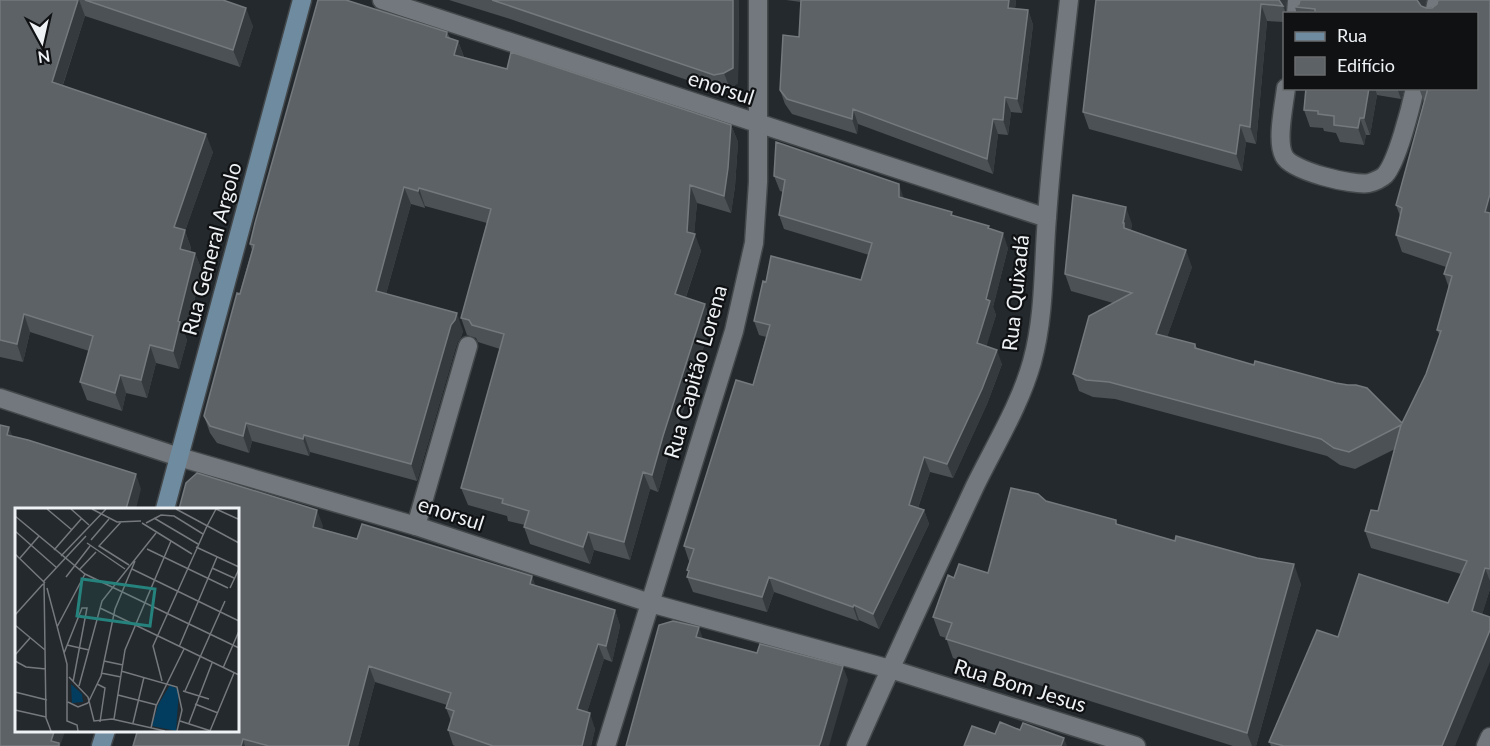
<svg xmlns="http://www.w3.org/2000/svg" width="1490" height="746" font-family="Lato,sans-serif">
	<rect width="100%" height="100%" fill="#24292d"/>
	<g fill="none" stroke-linecap="round" stroke-linejoin="round">
		<defs>
			<path id="lane" d="M416,526L468,346"/>
			<path id="street" d="M382,0L1047,218
				M1296,14L1297,0
				M1434,14L1437,0
				M1286,88C1284,106 1276,141 1284,156C1291,171 1353,186 1369,183C1374,182 1382,178 1385,175C1397,162 1411,107 1415,88
				M0,398L179,457L416,526L650,603L890,669L1136,746
				M606,746L734,331L754,243L758,182V0
				M856,746C894,659 935,572 975,486C995,445 1020,405 1032,362C1045,315 1043,265 1047,217C1052,145 1061,72 1069,0
				M1486,746L1490,737"/>
			<path id="secondary" d="M165,509L302,0
				M101,746L106,730"/>
		</defs>
		<use href="#lane" stroke="#43484b" stroke-width="21"/>
		<use href="#street" stroke="#43484b" stroke-width="21"/>
		<use href="#secondary" stroke="#43484b" stroke-width="21"/>
		<use href="#lane" stroke="#72787d" stroke-width="18"/>
		<use href="#street" stroke="#72787d" stroke-width="18"/>
		<use href="#secondary" stroke="#6f8ba0" stroke-width="18"/>
	</g>
	<path fill="#4b5155" d="M0,0H223L253,26L240,67L85,16L63,85L213,152L185,231L191,248L190,252L195,253L202,271L185,335L187,340L179,369L156,363L147,398L126,393L122,411L87,400L80,382L89,351L30,332L23,362L0,357Z
		M449,0H739L738,83L730,89L719,91L507,18Z
		M786,0H1016L1015,9L1028,10L1033,25L1022,113L1011,112L1008,135L998,134L993,174L858,124L857,134L792,114L785,104L780,90L799,37L801,2Z
		M1096,0H1286L1285,11L1286,14H1284V22L1267,21L1256,144L1246,142L1242,171L1089,129L1083,112Z
		M1300,0H1426L1425,7L1426,8L1490,0V589L1482,614L1455,746H1271L1269,742L1338,637L1448,603L1461,574L1371,548L1365,531L1378,511L1395,449L1355,469L1340,465L1327,456L1115,399L1093,397L1079,391L1073,374L1113,303L1071,291L1065,274L1132,224L1131,230L1192,267L1167,337L1195,344L1197,348L1402,423L1426,374L1440,336L1437,330L1449,288L1444,274L1446,267L1402,252L1396,235L1400,216L1396,205L1424,102L1419,88H1476V14H1297L1295,7L1299,4Z
		M447,32L450,38L458,41L464,57L507,69L731,125L738,142L735,186L731,213L697,203L694,234L701,251L686,297L712,321L669,454L658,492L650,489L630,560L594,550L590,564L530,544L524,527L525,525L508,521L507,516L468,505L461,488L500,349L478,342L476,338L467,335L461,318L487,223L425,206V208L411,204L386,294L463,331L461,337L457,343L417,481L310,452L309,456L252,441L249,453L217,443L210,433L204,416L252,250L250,244Z
		M1306,88H1404L1401,99L1377,95L1370,135H1366L1364,145L1340,142L1336,133L1324,131L1323,128L1310,127L1304,110Z
		M774,176L904,198L953,216L989,226L990,229L1008,248L993,307L996,315L986,346L1002,364L987,404L953,478L930,472L918,508L924,510L929,524L879,629L859,620L858,621L774,592L767,612L693,592L687,577L689,573L687,570L690,561H689L684,546L753,385L766,337L759,335L754,321L766,282L861,280L869,255L784,229L779,215L783,192L780,191Z
		M1046,501L1301,584L1256,746H1233L953,658L946,638L940,636L933,617L954,578L988,573Z
		M323,526L322,529L357,539L532,576L535,586L615,610L620,626L612,662L604,659L587,712L595,729L591,746H455L453,745L448,730L451,721L446,708L447,705L375,682L358,746H133L237,729Z"/>
	<path fill="#343a3e" d="M78,0H79L85,16L58,99L52,82Z
		M733,0H739L738,83L730,89L724,73Z
		M1009,0H1016L1013,23L1008,8Z
		M1279,0H1286L1285,11L1283,6H1281Z
		M1417,0H1426L1424,14Z
		M1261,4L1267,21L1256,144L1250,127Z
		M246,8L253,26L240,67L233,50Z
		M1028,10L1033,25L1022,113L1017,99Z
		M458,41L464,58L454,55Z
		M1369,88H1375L1377,95L1370,135L1364,118Z
		M1397,88H1404L1401,99Z
		M1005,97L1011,112L1008,135L1003,120Z
		M853,109L858,124L857,134L852,119Z
		M1360,118L1366,135L1364,145L1358,128Z
		M993,119L998,134L993,174L987,159Z
		M731,125L738,142L735,186L731,213L724,196Z
		M1240,125L1246,142L1242,171L1236,154Z
		M206,134L213,152L185,231L191,248L186,267L180,249L174,227Z
		M899,184L904,199L899,197Z
		M690,185L697,203L694,236L695,234L701,251L681,311L675,294L687,232Z
		M404,187L411,204L382,308L376,291Z
		M419,188L425,206V208L418,191Z
		M1490,194V225L1485,212Z
		M1126,207L1132,224L1130,237L1124,228L1123,223Z
		M1003,233L1008,248L993,307L996,315L983,358L977,343L986,299Z
		M1186,250L1192,267L1162,351L1156,334Z
		M195,253L202,271L185,335L187,340L179,369L173,351L178,321Z
		M705,304L712,321L669,454L658,492L652,475L663,436Z
		M457,313L463,331L461,337L457,343L417,481L411,464L451,325Z
		M24,314L30,332L23,362L17,344Z
		M150,345L156,363L147,398L141,380Z
		M997,350L1002,364L987,404L953,478L947,464Z
		M120,375L126,393L122,411L115,393Z
		M246,423L252,441L249,453L243,436Z
		M9,427L15,443L7,435Z
		M304,435L310,452L309,456L303,439Z
		M924,457L930,472L914,519L909,505Z
		M643,472L650,489L630,560L624,542Z
		M136,474L141,489L136,509H126Z
		M317,510L323,526L319,542L313,527Z
		M924,510L929,524L879,629L873,614Z
		M588,532L594,550L590,564L583,547Z
		M1294,564L1301,584L1256,746H1252L1247,733Z
		M1485,568L1490,581V589L1478,628L1472,611Z
		M532,576L538,592L530,584Z
		M769,577L774,592L767,612L762,597Z
		M854,605L859,620L858,621L853,607Z
		M615,610L620,626L612,662L606,646Z
		M699,627L704,642L696,637Z
		M1490,630V662L1455,746H1442Z
		M598,644L604,659L583,725L577,709Z
		M369,666L375,682L358,746H348Z
		M843,666L848,680L829,746H819Z
		M590,713L595,729L591,746H582Z
		M55,729H66L60,746H53L51,741Z
		M1064,738L1067,746H1061Z
		M243,739L245,746H241Z"/>
	<path fill="#5d6266" stroke="#74797d" stroke-width="1.5" d="M0,0H78L52,82L206,134L174,227L185,230L180,249L195,253L178,321L180,322L173,351L150,345L141,380L120,375L115,393L80,382L93,336L24,314L17,344L0,340Z
		M85,0H223L246,8L233,50Z
		M318,0H346L447,32L446,37L458,41L454,55L507,69L511,52L731,125L728,168L724,196L690,185L687,232L695,234L675,294L705,304L663,436L652,475L643,472L624,542L588,532L583,547L553,537L524,527L529,511L502,503L503,499L461,488L504,334L472,325L469,320L461,318L491,209L419,188L418,191L404,187L376,291L457,313L455,320L451,325L411,464L304,435L303,439L246,423L243,436L210,426L204,416L237,293L240,294L254,245L250,244L255,223Z
		M492,0H733V68L724,73L714,75Z
		M801,0H1009L1008,8L1028,10L1017,99L1005,97L1003,120L993,119L987,159L853,109L852,119L787,99L780,90L783,35L799,37Z
		M1096,0H1279L1283,6L1261,4L1250,127L1240,125L1236,154L1083,112Z
		M1300,0H1417L1421,6L1426,8H1432L1437,4L1438,0H1490V194L1485,212L1490,213V569L1485,568L1472,611L1490,617V630L1442,746H1284L1269,742L1317,630L1338,637L1359,574L1448,603L1467,561L1365,531L1371,510L1378,511L1401,425L1349,452L1334,448L1321,439L1109,382L1086,380L1073,374L1089,316L1132,293L1065,274L1073,195L1126,207L1123,223H1124V228L1186,250L1156,334L1195,344V348L1254,365L1255,361L1336,383L1348,385H1356L1367,388L1402,423L1426,374L1441,331L1437,330L1452,276L1444,274L1451,253L1396,235L1402,208L1396,205L1428,88H1476V14H1315V9L1295,7L1299,4Z
		M1306,88H1369L1364,118H1360L1358,128L1334,125V116L1318,114V111L1304,110Z
		M776,142L899,184V197L952,212L951,215L989,226L988,228L1003,233L986,299L990,301L977,343L997,350L982,389L947,464L924,457L909,505L924,510L873,614L854,605L853,607L769,577L762,597L687,577L689,571L687,570L694,549L684,546L736,380L753,385L770,325L754,321L763,281L766,282L771,256L861,280L872,243L779,215L785,180L774,176Z
		M0,425L9,427L7,435L28,440L136,474L126,509H16V729H55L51,741L59,743V746H0Z
		M197,473L317,510L313,527L357,539L362,524L532,576L530,584L615,610L606,646L598,644L577,709L590,713L582,746H493L448,730L454,711L446,708L451,693L369,666L348,746H269L243,739L241,746H133L138,729H237V509H179L186,483Z
		M1011,488L1038,494L1046,501L1116,520V524L1175,541L1176,536L1257,558L1294,564L1247,733L946,639L952,623L933,617L948,575L954,578L959,564L988,573Z
		M673,621L699,627L696,637L757,653L760,644L843,666L821,741L819,746H626L659,625Z
		M1000,722L1020,730L1023,723L1064,738L1061,746H964L972,726L995,734Z"/>
	<g text-anchor="middle" stroke-width="4.5" stroke-linejoin="round" paint-order="stroke">
		<g font-size="21" fill="#eff2f5" stroke="#0f1113">
			<text transform="translate(721 88) rotate(18)" y="7">enorsul</text>
			<text transform="translate(212 249) rotate(-75)" y="7">Rua General Argolo</text>
			<text transform="translate(1016 293) rotate(-84)" y="7">Rua Quixadá</text>
			<text transform="translate(696 372) rotate(-74)" y="7">Rua Capitão Lorena</text>
			<text transform="translate(451 514) rotate(18)" y="7">enorsul</text>
			<text transform="translate(1020 686) rotate(17)" y="7">Rua Bom Jesus</text>
		</g>
	</g>
	<g transform="translate(15 508)">
		<rect width="224" height="224" fill="#24292d"/>
		<path d="M155,177L164,182L161,223L137,218L143,197Z" fill="#023d5f"/>
		<path d="M56,176L67,186L68,194L57,195Z" fill="#023d5f"/>
		<path fill="none" stroke="#75797d" stroke-width="1.5" d="M32,1L57,22M56,1L74,17M77,1L102,14L126,13M161,1L224,35M201,1L223,11M0,8L70,66L224,140M139,10L183,36M106,14L84,38L114,57M127,15L177,46M131,15L146,7L159,8L188,26M192,18L201,1M0,23L42,60M76,32L94,11M72,35L110,61M181,39L224,59M132,41L213,80M39,42L67,10M0,46L30,75M46,48L91,1M5,50L24,28M197,60L219,70M117,61L224,113M64,62L81,44M51,69L75,38M29,73L71,28M29,73L31,210L36,223M32,80L52,156V213L62,217L63,223M215,80L224,61M85,100L224,167M0,107L28,76M0,117L30,142M42,119L70,66M52,137L74,142M164,139L202,49M49,145L67,100H72L58,174M0,147L15,130M0,153L11,159L31,161M89,153L108,157M208,160L224,123M106,163L162,179L167,202L162,223M86,165L106,169M54,169L73,189L79,213L97,211L150,223M147,173L138,138L192,18M82,176L90,180L85,214M64,178L87,93L141,25M168,183L194,191M170,183L210,93M0,184L32,192M103,187L142,197M53,194L63,199L73,195M73,195L86,168L100,101L120,53M180,196L203,205M0,202L31,209M99,211L110,142L156,33M165,213L196,223M118,215L129,169M174,215L197,155M136,220L141,198L169,141M195,223L219,165"/>
		<path fill="#25827c" fill-opacity="0.15" stroke="#25827c" stroke-width="3" d="M67,71L140,81L135,118L62,108Z"/>
		<rect width="224" height="224" fill="none" stroke="#eff2f5" stroke-width="3"/>
	</g>
	<rect x="1283" y="12" width="195" height="78" fill="#0f1113" stroke="#696b6d" stroke-width="1.5"/>
	<rect x="1295" y="32" width="30" height="9" fill="#6f8ba0" stroke="#696b6d" stroke-width="1.5"/>
	<text x="1337" y="42" font-size="18" fill="#eff2f5">Rua</text>
	<rect x="1295" y="57" width="30" height="18" fill="#5d6266" stroke="#696b6d" stroke-width="1.5"/>
	<text x="1337" y="72" font-size="18" fill="#eff2f5">Edifício</text>
	<g transform="translate(42 42) rotate(172)" stroke="#0f1113" stroke-width="4.5" paint-order="stroke">
	<path d="M0-4.5L10 22L0 15L-10 22Z" fill="#eff2f5"/>
	<text y="-9" font-size="16" font-weight="bold" text-anchor="middle" fill="#eff2f5">N</text>
	</g>
</svg>
